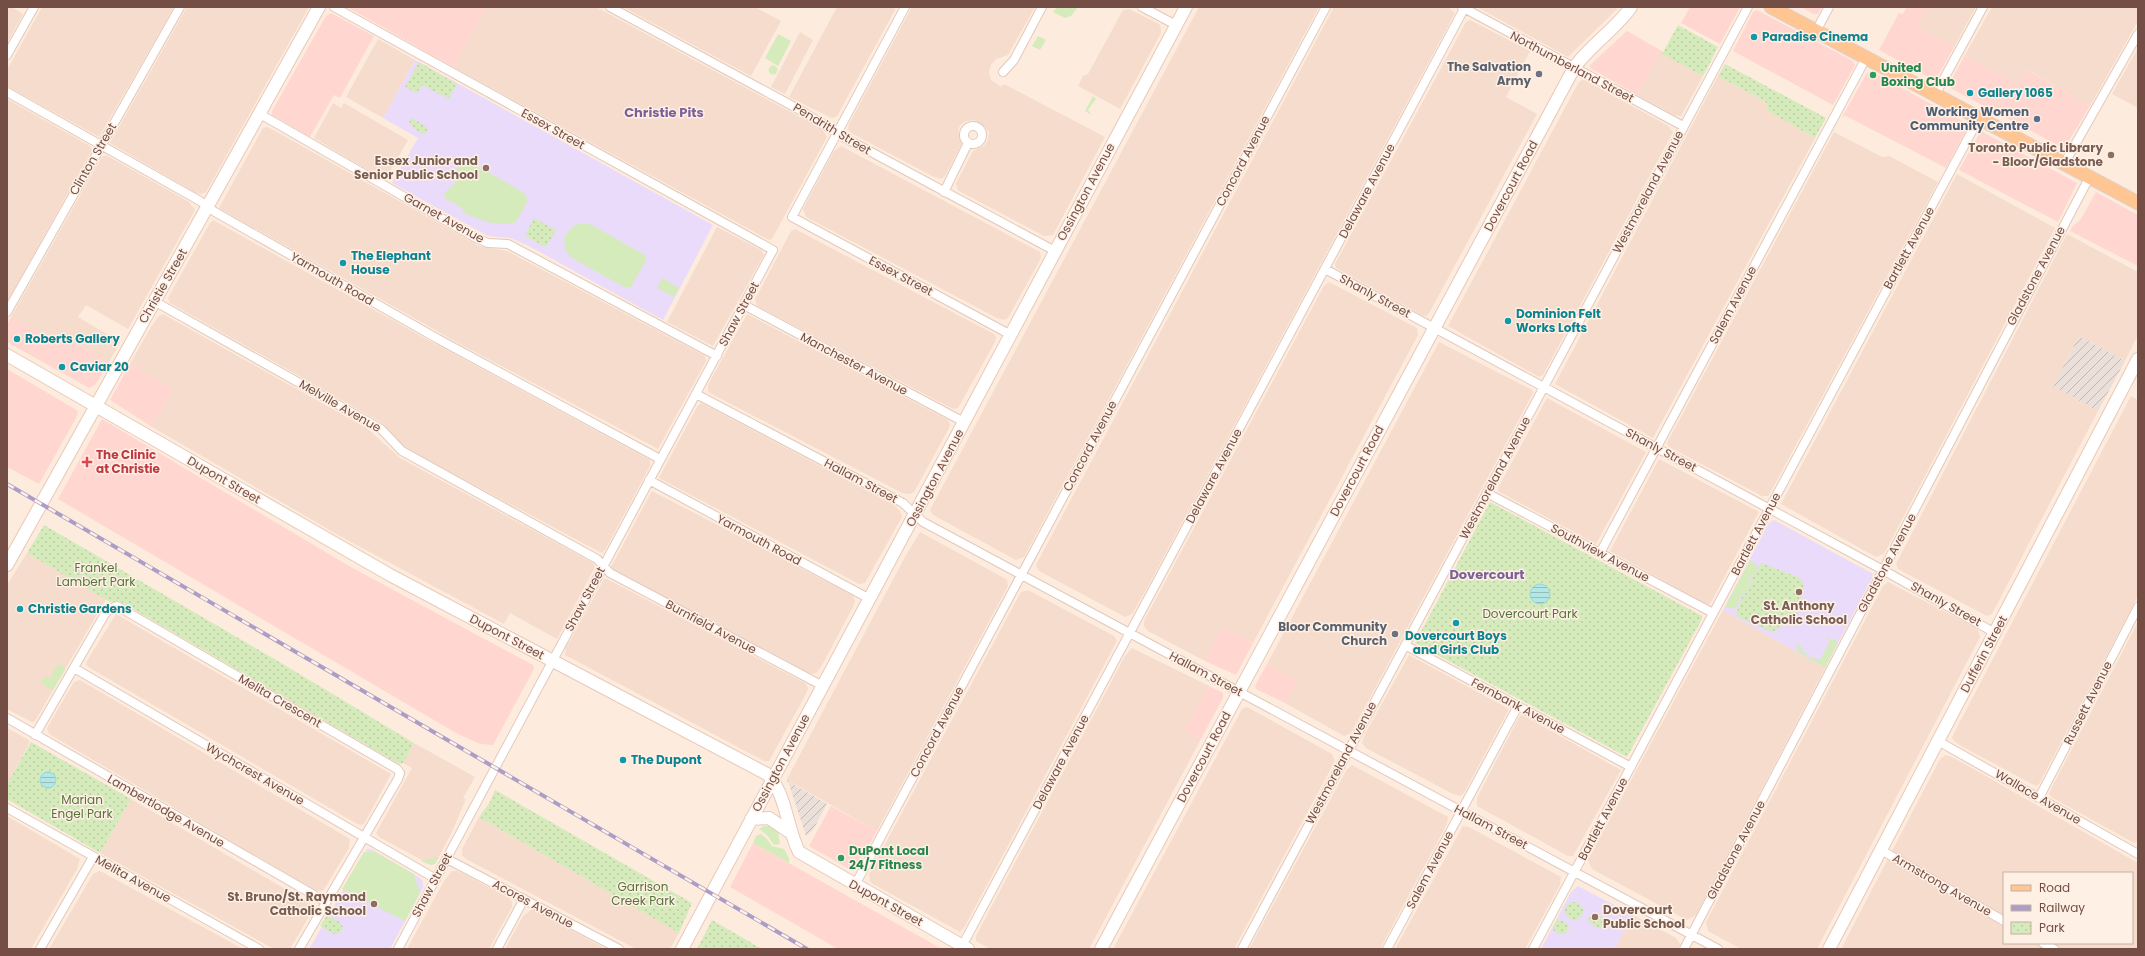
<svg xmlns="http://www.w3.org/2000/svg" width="2145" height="956" font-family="Poppins,sans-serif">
	<defs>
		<pattern id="industrial-furrows" width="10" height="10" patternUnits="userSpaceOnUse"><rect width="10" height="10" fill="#ebdfda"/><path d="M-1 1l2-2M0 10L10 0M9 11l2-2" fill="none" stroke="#c3b7b3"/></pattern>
		<pattern id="park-dots" width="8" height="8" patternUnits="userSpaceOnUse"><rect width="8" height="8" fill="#d6ebbc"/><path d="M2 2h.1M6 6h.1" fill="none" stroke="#bbcba3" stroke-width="1.8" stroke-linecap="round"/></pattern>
		<pattern id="water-rules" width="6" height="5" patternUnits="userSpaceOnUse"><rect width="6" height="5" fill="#b2e7e6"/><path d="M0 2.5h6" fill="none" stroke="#95bdbc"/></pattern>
	</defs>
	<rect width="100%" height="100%" fill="#fdecdd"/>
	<path fill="#f5dccc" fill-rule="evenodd" d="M7,7H12L23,14L7,43Z
		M42,7H174L99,137L7,86V70Z
		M187,7H309L206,192L202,194L196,193L110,143Z
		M482,7H596L822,129L827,137L772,239L769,240L453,67L485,9Z
		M623,7H755L781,21L751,76Z
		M837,7H894L895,10L837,116L832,118L789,97Z
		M912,7H1035L1008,55L996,59L991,65L989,72L991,80L1001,87L1002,85H1006L1105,137L1053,235L1044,236L959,191L957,188L956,183L973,151L984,146L988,140L989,132L984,126L974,120L966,121L960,125L958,131L962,139L961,145L945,176L941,179L932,176L851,133L848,129L849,124Z
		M1199,7H1319L1024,557L1016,560L933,515L930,510Z
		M1334,7H1448L1455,13L1146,590L1132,614L1125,617L1039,571L1036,565Z
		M1477,7H1614L1617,9L1568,57Z
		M1926,7H1976L1954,47L1917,27L1927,8Z
		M1992,7H2138V21L2090,106L2028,70L2019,85L1965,55Z
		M1129,9L1159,24L1161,28V33L1120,109L1078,86L1083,76L1088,74L1123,10Z
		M1470,20L1530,51L1506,97L1537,114L1428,315L1424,316L1336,268L1335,264L1466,22Z
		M800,32L813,40L785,94L771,87Z
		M378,39L415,60L383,118L346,97Z
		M2138,48V108L2112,94Z
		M1660,50L1663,52L1662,54L1703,76L1681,116L1674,115L1637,95Z
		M1718,76L1766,102L1768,111L1815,138L1653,438L1555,384Z
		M1584,80L1667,125L1673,132L1543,375L1539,377L1448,326L1575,89L1580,81Z
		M7,99L90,146L92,150L7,302Z
		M333,103L341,108L344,103L408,140L385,180L314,138Z
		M268,127L479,246L507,251L705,356L706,361L658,449L460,344L219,208L263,128Z
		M1834,132L1882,157L1889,156L1938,182L1770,493L1768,496H1762L1669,447L1667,443Z
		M841,146L1040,252L1041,258L1008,318L1004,320L997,318L806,217L803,209L834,151Z
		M106,155L189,202L195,210L128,329L86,305L78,317L120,342L109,362L67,338L59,343L11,317L102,157Z
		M1957,174L2055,228L1884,554L1876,557L1781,504Z
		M213,220L428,340L650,460V466L605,550L602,553L596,550L411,451L400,443L382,423L170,303L168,298L210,223Z
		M717,227L761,250L764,255L713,346L667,322Z
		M795,229L994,334L996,337L995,342L958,408L953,409L757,306L755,299L758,294L791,231Z
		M2067,234L2138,272V335L2125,361L2079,336L2053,386L2098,411L1992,614L1987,616L1898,569L1896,564Z
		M1329,282L1417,328L1418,335L1253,643L1222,627L1205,661L1148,631L1144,626V621L1318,297L1324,286Z
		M163,314L368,429L400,458L593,563L595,567L557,639L510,613L504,624L340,536L152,427L173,389L130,364L151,327L158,317Z
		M747,314L948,420L950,425L948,430L914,492L910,494L902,493L708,392V385Z
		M1439,342L1532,390L1533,393L1351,733L1344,736L1285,703L1297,681L1267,664Z
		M2131,396L2138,400V596L2039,784L2036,786L1961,746L1954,741L1952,737Z
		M1547,398L1646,452L1596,544L1498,491V488Z
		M701,403L894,505L900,511L902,517L865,583L859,584L659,478L697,407Z
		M1659,459L1759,512L1710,604H1706L1610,551Z
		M652,491L852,595L855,600L854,605L820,669L816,673L811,674L613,569L611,567Z
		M920,532L1004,578L1007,580L1008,586L877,831L789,781L787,783V779L905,557Z
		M27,553L106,599L35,721L32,722L7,709V585Z
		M604,579H607L805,683L808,688L806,694L769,761H764L565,655L566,646L570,641Z
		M1888,582L1974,627L1978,630L1980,637L1817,949H1741L1708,931L1706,922L1883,586Z
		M1028,590L1114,636L1117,641L965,926L960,932L873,884L870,881L869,874L1021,592Z
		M1723,610L1825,668L1696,915L1687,920L1592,869L1588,860Z
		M116,614L391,774L364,824L359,825L90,668L86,665L87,661Z
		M2138,622V841L2134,843L2051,797L2049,793Z
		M1132,648L1209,686L1184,729L1201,739L1089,949H990L976,941V936L1125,656Z
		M1409,655L1509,709L1464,793L1460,796L1453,794L1366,748L1362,743L1365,734Z
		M80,680L350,839L349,848L323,891H316L49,734L47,728L74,682Z
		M1247,707L1332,754L1335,761L1234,949H1113L1242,709Z
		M1522,715L1621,770L1573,856H1568L1477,806V798L1519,717Z
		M7,728L29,740V744L7,784Z
		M414,743L475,777L463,798L466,799L451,834L436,862L431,865L379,837L376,833L412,768L403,763Z
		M1946,755L1956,759L2138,863V949H1841L1940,759ZM2004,873H2132V943H2004Z
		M1352,765L1448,817L1447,824L1380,949H1249L1347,769Z
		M131,799L311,904L314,908L290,949H274L100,853Z
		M7,816L80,859L77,869L31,949H7Z
		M479,817L679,933L670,949H636L466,859L462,855V849Z
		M1463,826L1469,827L1561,877L1560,885L1525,949H1395Z
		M99,871L102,872L243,949H49L93,874Z
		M452,871H458L509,898L512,902V907L489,949H407L444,881Z
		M531,910H534L606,949H505L523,916Z
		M1633,915L1676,938L1680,944L1678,949H1615Z"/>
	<path fill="#ffd6d0" d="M347,7H482L486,9L453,67Z
		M1690,7H1740L1720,44L1681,23Z
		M1801,7H1822L1818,14H1814Z
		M1907,7L1927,8L1917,27L1954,47L1936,79H1932L1879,50L1899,13L1903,14Z
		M1757,10L1853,61L1855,65L1833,105L1733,51L1753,12Z
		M331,13L374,36L340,98L334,95L310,137L278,118L272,115V111L326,16Z
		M1627,31L1660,50L1637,95L1590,68V65Z
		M1965,55L2019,85L2027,70L2090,106L2065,147L2063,148L1952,89L1949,86L1950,82Z
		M1871,71L1969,125L1946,168L1846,116L1842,117L1867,73Z
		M1981,131L2077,183L2058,222L1959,170Z
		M2096,192L2138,215V266L2070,231L2073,226L2081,219Z
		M11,317L59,343L67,338L109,362L95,385L89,388L7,342V325Z
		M130,364L173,389L152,427L110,400Z
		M7,369L78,411L76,418L39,484L7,467Z
		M102,419L349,566L533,665L534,669L493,745L480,744L456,733L58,499Z
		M1222,627L1253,643L1236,675L1205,661Z
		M1267,664L1297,681L1285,703L1256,689L1255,686Z
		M1209,686L1223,693V698L1201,739L1184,729Z
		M831,806L877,831L854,870H851L809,846Z
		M753,843L942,949H838L730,887Z"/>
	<path fill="url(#industrial-furrows)" d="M2079,336L2125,361L2098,411L2053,386Z
		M788,781L827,804L813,830L806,836Z"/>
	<path fill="#e9dbf9" d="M415,60L713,225L663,320L527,245L510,238L488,236L392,183L418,138L383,118Z
		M1774,520L1873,574L1872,578L1825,668L1723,610L1769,523Z
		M367,849H371L420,878L423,882V888L390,949H309Z
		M1578,886L1633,915L1615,949H1541L1571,892Z"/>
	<path fill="#d6ebbc" d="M1057,7H1078L1071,16L1065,18L1053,12Z
		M778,34L791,41L778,66L765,58Z
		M1038,36L1046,40L1040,50L1032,46Z
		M768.5 70a4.5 4.5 0 1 1 9 0a4.5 4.5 0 1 1-9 0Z
		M1093,96L1096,99L1088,110L1092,115L1085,111Z
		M472,163L526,194L527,202L516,222C498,228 476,219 461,211L464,209L445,198L444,194L460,177L451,176C457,168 461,163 472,163Z
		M584,223L592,225L645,255L646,260L631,287H624L572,258L566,251L564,239L568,231L575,225Z
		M662,278L679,288L674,297L657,288Z
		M1750,560L1758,566L1756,573L1750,578L1749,589L1740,597L1737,608L1735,609L1725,607Z
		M1825,637L1838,642L1825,668L1797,651L1796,644L1803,648L1801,651L1807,654V656L1820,660L1830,642Z
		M58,664L63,666L65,670L53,690L41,683L45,676L49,679Z
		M764,826H770L778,831L780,844L774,845L767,835L759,829Z
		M761,834L767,839L772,846L784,849L789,858V863L753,843L756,836Z
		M364,852H375L414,874L420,893L405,921L342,889Z
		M439,857L435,864L431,865L421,861Z"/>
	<path fill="url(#park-dots)" d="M1678,25L1718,47L1703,76L1662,54Z
		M419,62L457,84L449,99L422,85L417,93L405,87Z
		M1725,64L1826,118L1815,138L1768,111L1766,102L1718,76Z
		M412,118L428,128L425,134C419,133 410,126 409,120Z
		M534,218L556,230L546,247L525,236Z
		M1490,502L1702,616V619L1627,757L1415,643Z
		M44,525L276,660L414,743L403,763L399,764L128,606L119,601L110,602L27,553Z
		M1761,563L1800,578L1804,586L1798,614H1789L1781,627L1772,632L1736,616L1742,597L1750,589L1751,580L1758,570Z
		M31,742L131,799L100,853L7,799V784Z
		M495,790L692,903L679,933L479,817L490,802Z
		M1565 911a9 9 0 1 1 18 0a9 9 0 1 1-18 0Z
		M1592,914L1603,917L1604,922L1601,928H1597L1587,920Z
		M327,915L341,923L343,928L340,933L334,934L320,926Z
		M1557,919L1568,924L1569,928L1566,933L1560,934L1554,931L1553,927Z
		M712,920L762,949H697Z"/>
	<path fill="url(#water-rules)" stroke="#97d9d9" d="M1530 594a10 10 0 1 1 20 0a10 10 0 1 1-20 0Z
		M40 780a8 8 0 1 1 16 0a8 8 0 1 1-16 0Z"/>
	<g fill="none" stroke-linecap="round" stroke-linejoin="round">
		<defs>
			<path id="street" d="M334,7L773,250L398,949
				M610,7L800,110L847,139L1055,251
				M905,7L792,217L1011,335
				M1142,7L1176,25
				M1462,7L1683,126
				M1816,31L1829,7
				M7,55L34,7
				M1003,72L1014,60L1042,7
				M7,92L200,201L215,212L438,339L660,459
				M1935,95L1983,7
				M260,114L476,238L488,243L508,244L717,356
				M964 135a9 9 0 1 1 18 0a9 9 0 1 1-18 0Z
				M2064,164L2138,34
				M944,192L968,143
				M1325,269L1883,570L1995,633
				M154,301L381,429L402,451L597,559L610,573L823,686
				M744,305L964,422
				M7,312L180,7
				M696,394L903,503L923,522L1718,949
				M649,480L870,599
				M1487,493L1713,613
				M1600,553L1866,58
				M1405,645L1631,767
				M74,668L436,879
				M7,718L326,902
				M35,735L105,614L111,608L117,606L397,769L400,773L398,779L299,949
				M1938,741L2138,854
				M2039,798L2138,607
				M7,808L259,949
				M1881,850L2004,921
				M447,859L619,949
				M855,885L1326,7
				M2043,943L2054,949
				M962,946L1465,7
				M40,949L93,857
				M497,949L524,899
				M1242,949L1748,7
				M1387,949L1518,706
				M1533,949L1979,118
				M1684,949L2089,178"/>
			<path id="secondary" d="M7,355L390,575L767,774C786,792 787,829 799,852L968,949
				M7,565L319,7
				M751,819L769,818L791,833
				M682,949L1186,7
				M1101,949L1574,68C1590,45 1615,30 1631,7
				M1829,949L2138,359"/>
			<path id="primary" d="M1771,7L2138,203"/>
		</defs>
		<use href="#street" stroke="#e3c8bc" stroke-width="10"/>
		<use href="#secondary" stroke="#e9c8b9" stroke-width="14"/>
		<use href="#primary" stroke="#dbd1cf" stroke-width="15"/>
		<use href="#street" stroke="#fff" stroke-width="8"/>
		<use href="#secondary" stroke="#fff" stroke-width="12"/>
		<use href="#primary" stroke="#ffc593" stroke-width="13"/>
		<defs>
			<path id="rail" d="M7,484L807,949"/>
		</defs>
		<use href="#rail" stroke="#ac9dc6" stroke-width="4"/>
		<use href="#rail" stroke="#fff0e5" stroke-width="2.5" stroke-dasharray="8" stroke-linecap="butt"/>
	</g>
	<g fill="#0f9aa8" stroke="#fff0e5" stroke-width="1.5">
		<circle cx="1754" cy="37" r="4"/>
		<circle cx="1970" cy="93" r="4"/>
		<circle cx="343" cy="263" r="4"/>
		<circle cx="1508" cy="321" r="4"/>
		<circle cx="17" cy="339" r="4"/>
		<circle cx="62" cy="367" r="4"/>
		<circle cx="20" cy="609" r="4"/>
		<circle cx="1456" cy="623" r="4"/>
		<circle cx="623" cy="760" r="4"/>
	</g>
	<g fill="#6b7280" stroke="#fff0e5" stroke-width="1.5">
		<circle cx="1539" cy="74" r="4"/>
		<circle cx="1395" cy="634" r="4"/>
	</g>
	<g fill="#2e9e5b" stroke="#fff0e5" stroke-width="1.5">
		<circle cx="1873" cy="75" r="4"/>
		<circle cx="841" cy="858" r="4"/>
	</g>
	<circle fill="#5c6f8a" stroke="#fff0e5" stroke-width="1.5" cx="2037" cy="119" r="4"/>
	<g fill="#8d6e63" stroke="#fff0e5" stroke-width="1.5">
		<circle cx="2111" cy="155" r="4"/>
		<circle cx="486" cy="168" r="4"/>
		<circle cx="1799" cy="592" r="4"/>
		<circle cx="374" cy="904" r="4"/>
		<circle cx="1595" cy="917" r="4"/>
	</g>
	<path fill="#e0444e" stroke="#fff0e5" stroke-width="1.5" d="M85 456h4v4h4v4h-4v4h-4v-4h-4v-4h4z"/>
	<g text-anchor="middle" stroke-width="3" stroke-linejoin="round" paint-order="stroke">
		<g font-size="12" font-weight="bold" fill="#0d838f" stroke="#fff0e5" text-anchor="start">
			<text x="1762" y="41">Paradise Cinema</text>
			<text x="1978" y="97">Gallery 1065</text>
			<text x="351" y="260">The Elephant<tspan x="351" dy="14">House</tspan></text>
			<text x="1516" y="318">Dominion Felt<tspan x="1516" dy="14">Works Lofts</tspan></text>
			<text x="25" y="343">Roberts Gallery</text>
			<text x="70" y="371">Caviar 20</text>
			<text x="28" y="613">Christie Gardens</text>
			<text x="1456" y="640" text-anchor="middle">Dovercourt Boys<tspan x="1456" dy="14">and Girls Club</tspan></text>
			<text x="631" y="764">The Dupont</text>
		</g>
		<g font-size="12" font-weight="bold" fill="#5b616d" stroke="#fff0e5" text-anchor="end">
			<text x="1531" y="71">The Salvation<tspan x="1531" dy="14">Army</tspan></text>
			<text x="1387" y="631">Bloor Community<tspan x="1387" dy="14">Church</tspan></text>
		</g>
		<g font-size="12" fill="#744e45" stroke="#fff0e5">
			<text transform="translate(1572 67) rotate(28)" y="4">Northumberland Street</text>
			<text transform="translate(553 129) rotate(29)" y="4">Essex Street</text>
			<text transform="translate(832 129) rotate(31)" y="4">Pendrith Street</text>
			<text transform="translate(93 159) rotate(-60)" y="4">Clinton Street</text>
			<text transform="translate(1243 161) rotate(-62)" y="4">Concord Avenue</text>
			<text transform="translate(1511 186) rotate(-62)" y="4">Dovercourt Road</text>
			<text transform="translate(1367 191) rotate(-62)" y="4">Delaware Avenue</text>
			<text transform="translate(1086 192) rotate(-62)" y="4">Ossington Avenue</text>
			<text transform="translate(1648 192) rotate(-62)" y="4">Westmoreland Avenue</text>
			<text transform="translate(444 218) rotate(29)" y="4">Garnet Avenue</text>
			<text transform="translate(1909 248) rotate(-61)" y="4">Bartlett Avenue</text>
			<text transform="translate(901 276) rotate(28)" y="4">Essex Street</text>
			<text transform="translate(2036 276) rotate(-62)" y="4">Gladstone Avenue</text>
			<text transform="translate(332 279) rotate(30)" y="4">Yarmouth Road</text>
			<text transform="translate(163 286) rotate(-60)" y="4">Christie Street</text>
			<text transform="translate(1375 296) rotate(28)" y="4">Shanly Street</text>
			<text transform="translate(1733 305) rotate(-62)" y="4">Salem Avenue</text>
			<text transform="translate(739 314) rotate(-62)" y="4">Shaw Street</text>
			<text transform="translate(854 364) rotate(28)" y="4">Manchester Avenue</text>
			<text transform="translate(340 406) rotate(30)" y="4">Melville Avenue</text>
			<text transform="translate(1090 446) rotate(-62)" y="4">Concord Avenue</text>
			<text transform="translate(1661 450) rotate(28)" y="4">Shanly Street</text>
			<text transform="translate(1357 471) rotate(-62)" y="4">Dovercourt Road</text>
			<text transform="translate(1214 476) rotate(-62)" y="4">Delaware Avenue</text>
			<text transform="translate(935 478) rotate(-62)" y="4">Ossington Avenue</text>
			<text transform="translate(1495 478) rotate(-62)" y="4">Westmoreland Avenue</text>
			<text transform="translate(224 480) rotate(30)" y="4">Dupont Street</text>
			<text transform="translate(861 481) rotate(28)" y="4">Hallam Street</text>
			<text transform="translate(1756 534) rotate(-62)" y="4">Bartlett Avenue</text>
			<text transform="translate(759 540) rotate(28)" y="4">Yarmouth Road</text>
			<text transform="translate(1600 553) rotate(28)" y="4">Southview Avenue</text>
			<text transform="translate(1887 563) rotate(-62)" y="4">Gladstone Avenue</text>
			<text transform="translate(585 599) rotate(-62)" y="4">Shaw Street</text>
			<text transform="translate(1946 604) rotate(29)" y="4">Shanly Street</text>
			<text transform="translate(711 627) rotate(28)" y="4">Burnfield Avenue</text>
			<text transform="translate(507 637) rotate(28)" y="4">Dupont Street</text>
			<text transform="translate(1984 654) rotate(-62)" y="4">Dufferin Street</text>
			<text transform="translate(1206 674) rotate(28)" y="4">Hallam Street</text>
			<text transform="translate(280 701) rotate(30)" y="4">Melita Crescent</text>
			<text transform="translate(2088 703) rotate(-63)" y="4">Russett Avenue</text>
			<text transform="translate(1518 706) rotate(28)" y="4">Fernbank Avenue</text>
			<text transform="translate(937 732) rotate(-62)" y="4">Concord Avenue</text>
			<text transform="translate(1204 757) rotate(-62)" y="4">Dovercourt Road</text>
			<text transform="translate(1061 762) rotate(-62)" y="4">Delaware Avenue</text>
			<text transform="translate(781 763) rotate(-62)" y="4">Ossington Avenue</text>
			<text transform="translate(1341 763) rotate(-62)" y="4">Westmoreland Avenue</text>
			<text transform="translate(255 774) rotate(30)" y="4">Wychcrest Avenue</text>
			<text transform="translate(2038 797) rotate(30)" y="4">Wallace Avenue</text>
			<text transform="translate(166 811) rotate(30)" y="4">Lambertlodge Avenue</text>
			<text transform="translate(1603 819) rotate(-62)" y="4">Bartlett Avenue</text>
			<text transform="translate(1491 827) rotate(28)" y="4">Hallam Street</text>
			<text transform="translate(1736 850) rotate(-62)" y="4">Gladstone Avenue</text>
			<text transform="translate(1430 870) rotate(-62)" y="4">Salem Avenue</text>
			<text transform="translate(133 879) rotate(29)" y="4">Melita Avenue</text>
			<text transform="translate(432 885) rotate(-62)" y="4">Shaw Street</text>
			<text transform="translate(1942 885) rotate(30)" y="4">Armstrong Avenue</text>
			<text transform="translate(886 903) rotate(29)" y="4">Dupont Street</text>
			<text transform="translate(533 904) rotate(28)" y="4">Acores Avenue</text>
		</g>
		<g font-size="12" font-weight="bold" fill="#27864d" stroke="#fff0e5" text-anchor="start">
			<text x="1881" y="72">United<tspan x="1881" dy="14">Boxing Club</tspan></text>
			<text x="849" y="855">DuPont Local<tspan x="849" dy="14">24/7 Fitness</tspan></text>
		</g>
		<g font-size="12" font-weight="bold" fill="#4e5e75" stroke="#fff0e5" text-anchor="end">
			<text x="2029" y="116">Working Women<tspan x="2029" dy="14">Community Centre</tspan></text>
		</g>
		<g font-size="12" font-weight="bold" fill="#785e54" stroke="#fff0e5" text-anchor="end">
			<text x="2103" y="152">Toronto Public Library<tspan x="2103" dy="14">- Bloor/Gladstone</tspan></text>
			<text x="478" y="165">Essex Junior and<tspan x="478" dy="14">Senior Public School</tspan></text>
			<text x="1799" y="610" text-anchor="middle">St. Anthony<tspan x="1799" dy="14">Catholic School</tspan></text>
			<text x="366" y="901">St. Bruno/St. Raymond<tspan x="366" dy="14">Catholic School</tspan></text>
			<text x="1603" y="914" text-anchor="start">Dovercourt<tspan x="1603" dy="14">Public School</tspan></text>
		</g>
		<g font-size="12" font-weight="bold" fill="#be3a42" stroke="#fff0e5" text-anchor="start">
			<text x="96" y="459">The Clinic<tspan x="96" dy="14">at Christie</tspan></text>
		</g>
		<g font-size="12" fill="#55743a" stroke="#fff0e5">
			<text x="96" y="572">Frankel<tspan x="96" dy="14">Lambert Park</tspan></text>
			<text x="1530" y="618">Dovercourt Park</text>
			<text x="82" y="804">Marian<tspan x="82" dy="14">Engel Park</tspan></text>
			<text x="643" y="891">Garrison<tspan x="643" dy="14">Creek Park</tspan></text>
		</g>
		<g font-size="13" font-weight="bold" fill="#7c6098" stroke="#fff0e5">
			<text x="664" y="117">Christie Pits</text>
			<text x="1487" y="579">Dovercourt</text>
		</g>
	</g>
	<rect width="2145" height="956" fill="none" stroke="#744e45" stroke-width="16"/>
	<rect x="2003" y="872" width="130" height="72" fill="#fff0e5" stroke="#c7afa5"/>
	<rect x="2011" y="885" width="20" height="6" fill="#ffc593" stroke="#c7afa5"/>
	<text x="2039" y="892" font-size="12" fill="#744e45">Road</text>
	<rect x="2011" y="905" width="20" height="6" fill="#ac9dc6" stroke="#c7afa5"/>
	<text x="2039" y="912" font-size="12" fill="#744e45">Railway</text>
	<rect x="2011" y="922" width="20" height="12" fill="url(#park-dots)" stroke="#c7afa5"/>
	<text x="2039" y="932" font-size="12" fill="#744e45">Park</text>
</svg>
